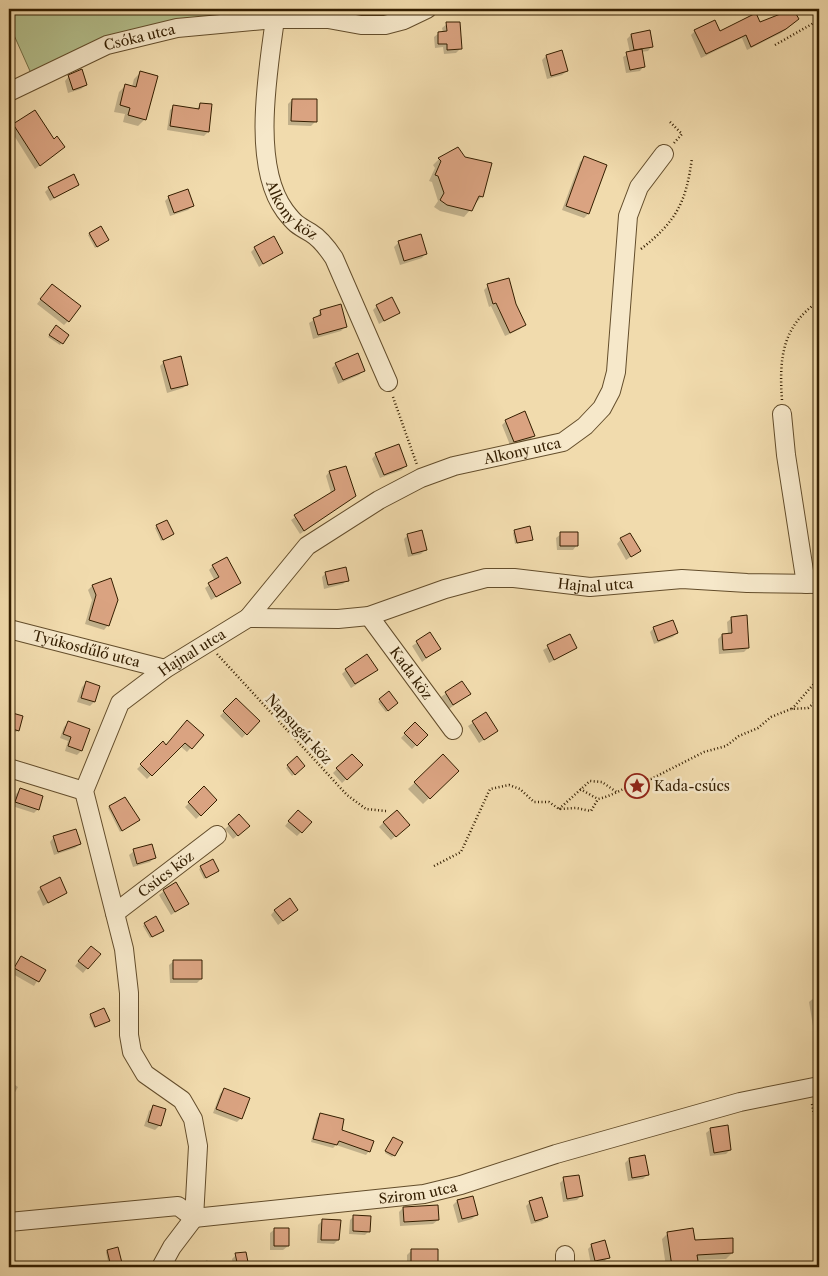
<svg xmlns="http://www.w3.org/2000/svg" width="828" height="1276" font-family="'Libre Caslon Text',serif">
	<rect width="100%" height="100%" fill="#f1dbad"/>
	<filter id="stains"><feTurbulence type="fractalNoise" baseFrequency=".004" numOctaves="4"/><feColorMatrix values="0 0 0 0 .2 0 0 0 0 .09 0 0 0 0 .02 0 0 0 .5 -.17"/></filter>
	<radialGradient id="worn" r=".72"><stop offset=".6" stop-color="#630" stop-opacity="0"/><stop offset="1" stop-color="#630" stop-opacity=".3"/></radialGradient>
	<path fill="#b5c18e" stroke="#747047" d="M9,9H427L404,20L177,28L34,80L9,24Z"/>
	<path fill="#0003" d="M794,23L781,33L747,50L742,38L701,58L691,35L695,31L720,32L759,24Z
		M447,24L460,49L456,53L444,54L443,47L435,48L434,37L439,33H443L442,28Z
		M631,35L652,46L648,51L641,52L644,66L640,71L626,73L623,57L630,53L627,39Z
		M561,52L567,71L562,75L547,79L542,60L546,56Z
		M141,72L145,119L138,126L123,122L125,114L114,112L119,92L126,85L132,87L134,79Z
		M69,76L86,85L81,89L68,93L65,81Z
		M292,100L315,122L311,126L288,125V104Z
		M201,104L208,132L204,136L167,130L170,110L174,106L196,110Z
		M14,125L53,141L59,151L35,169L10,129Z
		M584,158L606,166L588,214L584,218L562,210L580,162Z
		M439,159L482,196L464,217L440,211L434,207L438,201L432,182L429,181L435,168L433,165Z
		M78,184L50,201L45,192L49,188Z
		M169,197L193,206L188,210L170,216L165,201Z
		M90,234L105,242L95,248L88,235Z
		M399,242L426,253L422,258L400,265L394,247Z
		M255,248L281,252L259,267L251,252Z
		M488,286L515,305L524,325L520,329L505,336L491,306L489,307L484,290Z
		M48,290L68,321L64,325L37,304Z
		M377,306L398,313L379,324L373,310Z
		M320,311L345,327L341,331L313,339L309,323L317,318Z
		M54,329L68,335L60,345L48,337Z
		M164,362L187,384L183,388L167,393L160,366Z
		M336,364L363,371L359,375L338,384L332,368Z
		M506,421L534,435L530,440L510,445L502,425Z
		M376,454L406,465L402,470L380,478L372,459Z
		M345,468L351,499L300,534L291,520L331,493L326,476L329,472Z
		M157,526L171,536L161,541L155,528Z
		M515,531L531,539L515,544L513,533Z
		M561,534L577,545L573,550H557L556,538Z
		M408,535L425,550L421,554L408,557L404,539Z
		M621,539L639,551L626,560L617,544Z
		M213,566L239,583L211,600L205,588L215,581L209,570Z
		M326,573L347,580L343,584L324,589L322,577Z
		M111,579L108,625L104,630L85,624L92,600L88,590L92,586Z
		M732,618L748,648L744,652L719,654L718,639L722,635H728L727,622Z
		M654,628L677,633L673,637L654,644L650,632Z
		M430,634L439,649L422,662L412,646Z
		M570,635L576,648L549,663L543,650Z
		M346,670L372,674L351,688L342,674Z
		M462,682L469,694L449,709L441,697Z
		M86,683L99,687L94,702L90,706L77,702L82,687Z
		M389,693L396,703L386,712L378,702Z
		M236,699L258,721L242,738L220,716Z
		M10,714L18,730L16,732L9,730Z
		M486,714L497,731L479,743L468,726Z
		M68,723L81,751L77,755L65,751L68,741L60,738L64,727Z
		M415,723L426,735L412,749L401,738Z
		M202,735L187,752L180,746L147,779L137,769L163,743L166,746Z
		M443,756L457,771L423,804L408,789Z
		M297,758L304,766L292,776L286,768Z
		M337,769H357L342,783L333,773Z
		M204,788L216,800L196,819L185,807Z
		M20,790L38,809L34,813L12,806L16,794Z
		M125,799L136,822L120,832L108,808Z
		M294,815L301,832L297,836L285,826Z
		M239,816L244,830L233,839L225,829Z
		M384,822L404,829L391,840L379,827Z
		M54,837L80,844L75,848L54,855L50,842Z
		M134,851L154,858L150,862L133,867L129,855Z
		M212,861L216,872L204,879L199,869Z
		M41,888L66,893L43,906L37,892Z
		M164,891L187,904L171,915L159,895Z
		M275,910H297L278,925L271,915Z
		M145,924L161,932L150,938L143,926Z
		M87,951L99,954L83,973L75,966Z
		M22,957L44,970L34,986L11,973Z
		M174,961L201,979L197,983H170L169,965Z
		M819,997V1025L813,1026L809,1002L814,998Z
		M91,1015L108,1021L94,1028L89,1017Z
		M9,1081L18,1087L9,1103Z
		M224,1089L241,1118L237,1122L213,1113L220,1094Z
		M153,1107L160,1125L155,1130L144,1126L149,1111Z
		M321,1114L340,1131L369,1151L366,1155L336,1145L333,1148L311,1142L317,1118Z
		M9,1125L15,1132L9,1139Z
		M711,1129L730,1150L726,1154L710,1156L706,1133Z
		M392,1140L394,1155L392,1157L385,1153Z
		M629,1159L648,1174L643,1179L628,1181L625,1163Z
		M564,1179L581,1196L577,1200L563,1202L560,1183Z
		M457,1201L476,1215L472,1219L458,1223L453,1205Z
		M530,1202L547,1217L542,1221L531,1224L526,1206Z
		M403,1208L438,1220L433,1224L400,1226L399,1212Z
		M354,1216L369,1231L365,1235L349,1234L350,1220Z
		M322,1221L338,1240L334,1244L317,1243L318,1225Z
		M275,1229L288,1246L283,1250H270V1233Z
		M668,1233L693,1241L732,1253L726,1259L696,1260L697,1267H666L662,1239Z
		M592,1245L608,1257L604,1262L591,1265L588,1249Z
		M437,1250V1267H407V1255L411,1251Z
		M107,1251L121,1266L120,1267H109L106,1252Z
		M245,1253L247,1267H233L232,1259L236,1255Z
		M207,1260L212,1267H198Z
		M502,1265V1267H468L469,1266Z"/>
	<path fill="#daa381" stroke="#341e00" d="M793,9L799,19L786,29L751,47L746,35L706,54L694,30L715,20L720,31L756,13L760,22Z
		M446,22H460L462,49L447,50V44H438V32L447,31Z
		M650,30L653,47L634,50L631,34Z
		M642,49L645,67L630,70L626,52Z
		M562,50L568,71L551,76L546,55Z
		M82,69L87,85L73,90L68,75Z
		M140,71L158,76L146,120L128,115L130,108L120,105L125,84L136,87Z
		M292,99H317V122L291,121Z
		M200,103L212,104L209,132L170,126L173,105L199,109Z
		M35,110L54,139L57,136L65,147L40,166L13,124Z
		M458,147L465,157L492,163L483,197L479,196L472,211L447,205L440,200L444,193L438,176L435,175L441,161L438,158Z
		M584,156L607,165L589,214L566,206Z
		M74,174L79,185L54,198L48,187Z
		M188,189L194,206L174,213L168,196Z
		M101,226L109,240L97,247L89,233Z
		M421,234L427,254L404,261L398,241Z
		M274,236L283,253L263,264L254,247Z
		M509,278L516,304L526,325L510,333L496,303L493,304L487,284Z
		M52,284L81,306L69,322L40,299Z
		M392,297L400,313L384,321L376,305Z
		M341,304L347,327L318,335L313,318L321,315L320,310Z
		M56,325L69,335L63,344L49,335Z
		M358,353L365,371L343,380L335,363Z
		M181,356L188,385L171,389L163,361Z
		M525,411L535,436L514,442L505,420Z
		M399,444L407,466L384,475L375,453Z
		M346,466L356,496L304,531L294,515L335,490L329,471Z
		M167,520L174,534L163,540L156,525Z
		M530,526L533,540L517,543L514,530Z
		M422,530L427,550L412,554L407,534Z
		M560,532H578V546H560Z
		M630,533L641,551L631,557L620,538Z
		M227,557L241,583L216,597L208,583L219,577L212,565Z
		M346,567L349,581L328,585L325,572Z
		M111,578L118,600L109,626L89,620L96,595L92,585Z
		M747,615L749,648L723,650L722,634L732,633L731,617Z
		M673,620L678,633L658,641L653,627Z
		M430,632L441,649L426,658L416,641Z
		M570,634L577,648L554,660L547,645Z
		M367,654L378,670L355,684L345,669Z
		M86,681L100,686L95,702L81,698Z
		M462,681L471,694L453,705L445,692Z
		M389,691L398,703L388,711L379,699Z
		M236,698L260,721L247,735L223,711Z
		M9,712L23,716L19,731L9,728Z
		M486,712L498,731L484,740L472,721Z
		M187,720L204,735L192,749L185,743L152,776L140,764L163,741L166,745Z
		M68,721L90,729L82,751L68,746L71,737L63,734Z
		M415,722L428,735L417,746L404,733Z
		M352,754L363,765L347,780L336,768Z
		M443,754L459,771L430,799L414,782Z
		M297,756L305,766L295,775L287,765Z
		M204,786L217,800L201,816L188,802Z
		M20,788L43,796L39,810L15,802Z
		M125,797L140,820L122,831L109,806Z
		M298,810L312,822L302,833L288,821Z
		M397,810L410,825L396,837L383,822Z
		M239,814L250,826L238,836L228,824Z
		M76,829L81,844L58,852L53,836Z
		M152,844L156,858L137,864L133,849Z
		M213,859L219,871L206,878L200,866Z
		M60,877L67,893L48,903L40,887Z
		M176,882L189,904L175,912L163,890Z
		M290,898L298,910L283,921L274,910Z
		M156,916L164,931L152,937L144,923Z
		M91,946L101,954L88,969L78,961Z
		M21,956L46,970L39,982L14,968Z
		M173,960H202V979H173Z
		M104,1008L110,1021L95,1027L90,1014Z
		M224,1088L250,1098L242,1119L216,1109Z
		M153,1105L166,1109L161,1126L148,1122Z
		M320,1113L344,1119L342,1130L374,1141L370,1152L339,1141L337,1145L313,1139Z
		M728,1125L731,1150L714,1153L710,1128Z
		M393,1137L403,1142L395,1156L385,1151Z
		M645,1155L649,1175L632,1178L629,1158Z
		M579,1175L583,1196L567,1199L563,1177Z
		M473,1196L478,1215L462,1219L457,1200Z
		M542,1197L548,1217L535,1221L529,1201Z
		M438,1205L439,1220L404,1222L403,1207Z
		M353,1215L371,1216L370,1232L353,1231Z
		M322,1219L341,1220L339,1240H321Z
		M274,1228H289V1246H274Z
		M693,1228L695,1240L733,1238V1253L697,1255L699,1267H672L667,1232Z
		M605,1240L610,1258L595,1261L591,1244Z
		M118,1247L123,1267H111L107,1250Z
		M411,1249H438V1267H411Z
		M246,1252L249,1267H238L235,1253Z"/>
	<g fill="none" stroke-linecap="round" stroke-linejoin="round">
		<defs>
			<g id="minor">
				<path id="s1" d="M275,19C268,72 251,165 285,211C295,224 297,225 311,233C321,239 328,249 334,258L388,382"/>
				<path id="s2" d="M9,92L107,45L177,28L275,19H328L361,25H385L404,20L427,9"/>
				<path d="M782,414L786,455L806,584"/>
				<path id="s3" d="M369,616L453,730"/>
				<path id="s4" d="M248,618L307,546L379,500L421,478L454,466L563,442L585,426L602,408L611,391L616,372L628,216L639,187L664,154"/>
				<path id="s5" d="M9,629L165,669"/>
				<path d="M9,768L84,791"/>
				<path id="s6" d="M115,913L217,835"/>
				<path id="s7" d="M194,1218L198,1146L193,1119L182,1100L145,1074L132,1052L129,1035V993L124,949L84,791L120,703L165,669L248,618L338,619L369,616L445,589L486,578H514L590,587L682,579L747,583L819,584"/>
				<path id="s8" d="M9,1222L178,1206L194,1218L424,1194L461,1185L556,1154L740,1102L819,1086"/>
				<path d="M161,1267L172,1247L194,1218"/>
				<path d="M565,1267V1255"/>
			</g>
		</defs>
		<use href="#minor" stroke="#634d2b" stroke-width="20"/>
		<path stroke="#341e00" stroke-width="2.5" stroke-dasharray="1 2.5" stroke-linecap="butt" d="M775,45L819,20V9
			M670,122L682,134L674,143
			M641,249C677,221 686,202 692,158
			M393,397L417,465
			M782,400C779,358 782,326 819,301
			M217,654L347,795L366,809L386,811
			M792,709L819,678
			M580,789L598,799
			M559,809L590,781L602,782L618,793
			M434,866L461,852L490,789L509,785L520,789L534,802H549L559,809L576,808L591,811L598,799C617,795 633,781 651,779L704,752L726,746L739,736L758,728L771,717L791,709L808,708L819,699
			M812,1104L819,1139"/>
		<use href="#minor" stroke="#f6e8ca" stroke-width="18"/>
	</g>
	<defs>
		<symbol id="sight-ring" viewBox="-11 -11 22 22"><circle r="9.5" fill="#f6e8ca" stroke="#8f2418" stroke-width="1.5"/><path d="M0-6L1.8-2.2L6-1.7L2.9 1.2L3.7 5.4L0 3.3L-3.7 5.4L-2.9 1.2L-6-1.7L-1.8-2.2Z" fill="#8f2418"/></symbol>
	</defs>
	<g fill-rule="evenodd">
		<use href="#sight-ring" x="623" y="772" width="28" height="28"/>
	</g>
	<g text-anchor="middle" stroke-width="5" stroke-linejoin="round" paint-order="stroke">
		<g font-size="14" fill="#341e00" stroke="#f6e8ca">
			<text dy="5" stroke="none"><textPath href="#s2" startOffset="142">Csóka utca</textPath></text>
			<text dy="5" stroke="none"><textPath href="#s1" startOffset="200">Alkony köz</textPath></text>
			<text dy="5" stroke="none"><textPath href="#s4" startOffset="331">Alkony utca</textPath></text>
			<text dy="5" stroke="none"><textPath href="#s7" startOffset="1062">Hajnal utca</textPath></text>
			<text dy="5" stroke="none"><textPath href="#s5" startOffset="80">Tyúkosdűlő utca</textPath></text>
			<text dy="5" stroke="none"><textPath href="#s7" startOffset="642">Hajnal utca</textPath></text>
			<text dy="5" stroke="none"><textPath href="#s3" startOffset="71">Kada köz</textPath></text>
			<text transform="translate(299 729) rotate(47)" y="5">Napsugár köz</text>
			<text dy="5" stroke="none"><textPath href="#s6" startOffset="64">Csúcs köz</textPath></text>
			<text dy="5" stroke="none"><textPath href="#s8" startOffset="415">Szirom utca</textPath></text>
		</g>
		<g font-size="14" fill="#341e00" stroke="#f6e8ca" text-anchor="start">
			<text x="654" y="791">Kada-csúcs</text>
		</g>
	</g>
	<rect width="828" height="1276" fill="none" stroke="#f1dbad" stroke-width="30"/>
	<rect x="10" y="10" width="808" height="1256" fill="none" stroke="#341e00" stroke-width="2.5"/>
	<rect x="15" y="15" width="798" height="1246" fill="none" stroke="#341e00"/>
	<rect width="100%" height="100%" filter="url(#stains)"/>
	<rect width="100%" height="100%" fill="url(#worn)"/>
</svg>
